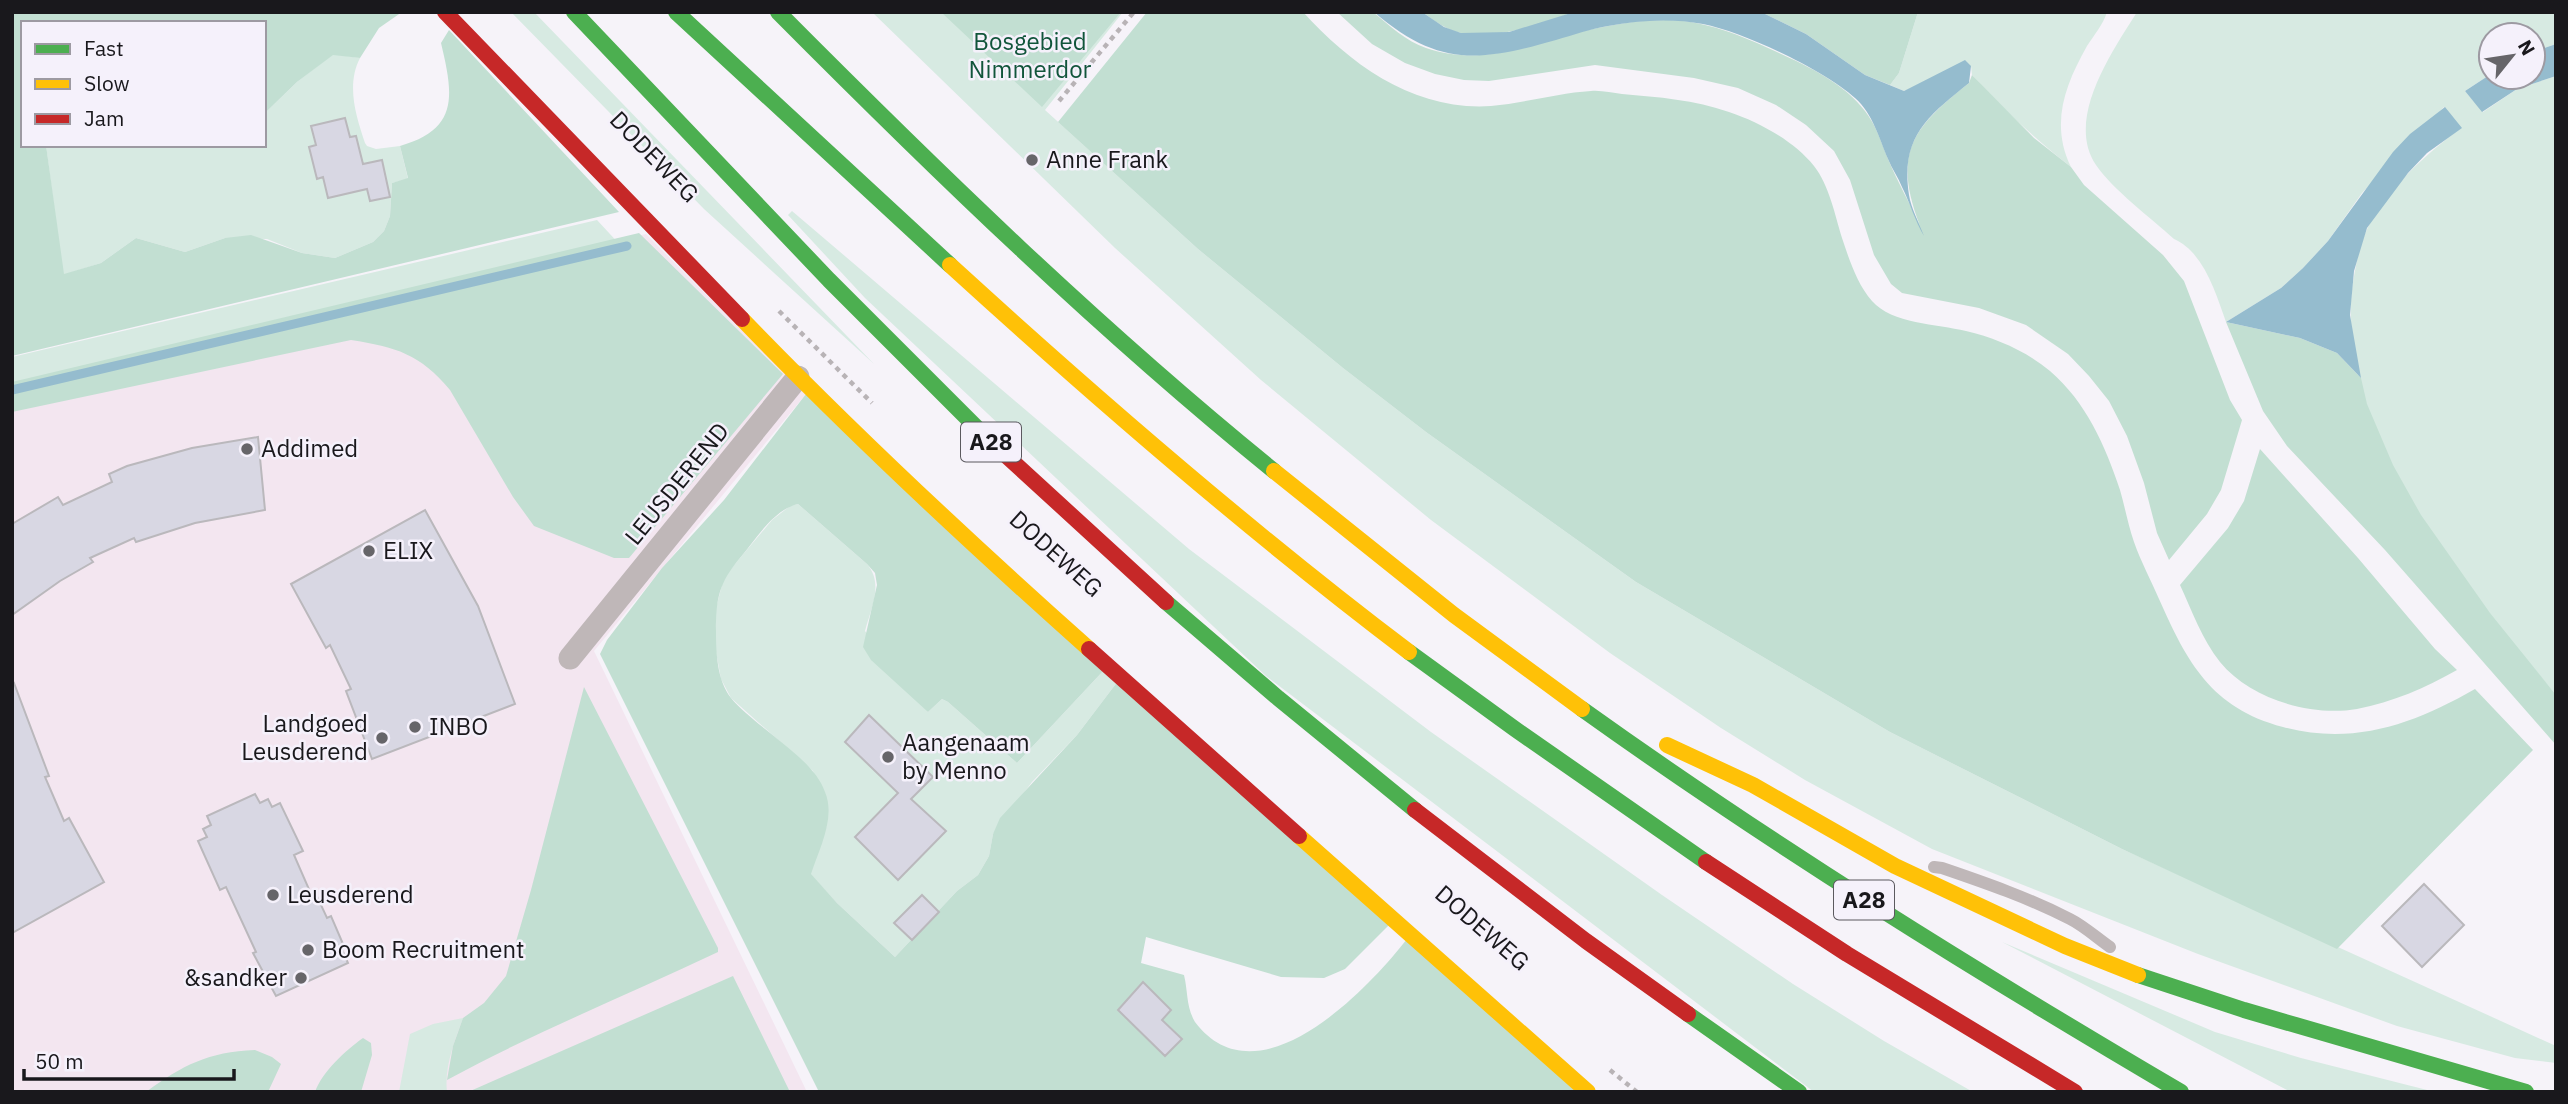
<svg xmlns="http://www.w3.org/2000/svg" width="2568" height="1104" font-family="'IBM Plex Sans',sans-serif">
	<rect width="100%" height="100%" fill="#f6f3f9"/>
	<path fill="#f3e6f0" d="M646,234L806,394L594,651L807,1092H12V387Z"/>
	<path fill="#d7eae2" d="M511,12H534L874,364L704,209Z
		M872,12H1123L1045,110L1198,249L1343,368L1426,432L1636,582L1890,732L2122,849L2556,1046V1063L2515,1058L2397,1026L2198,954L1932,849L1805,780L1721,728L1610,653L1431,520L1261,380L1115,248Z
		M1918,12H2107C2103,25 2094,35 2087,46C2065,85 2050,124 2071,167C2035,139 2003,109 1972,75L1971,66L1904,91L1890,85L1899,73Z
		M2137,12H2556V44L2533,52V35H2491V74L2465,91L2483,112L2517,89L2556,76V695C2469,590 2336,434 2352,289C2355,269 2359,245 2368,227C2390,186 2425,155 2461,128L2444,107L2362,193L2328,241L2303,268L2281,288L2226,322C2216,294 2204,252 2174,239C2151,218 2113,190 2096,165C2065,119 2112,52 2137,12Z
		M333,54L360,58C346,85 356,116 365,143L367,146L376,149L400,146L408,179L392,183L390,216L384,231L373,242L335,258L302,253L267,239L225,238L185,252L136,238L101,263L63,275L46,145H264V114L297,82Z
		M792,211L1189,549L1431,732L1662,895L1793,984L1884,1041L1973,1092H1814L1266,676L865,298L788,215Z
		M597,220L622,247L12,399V357Z
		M798,504L867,564C884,584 871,608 865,631L928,712L942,699L948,702L1017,763L1105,669L1118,681L1077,735L1032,782L993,834L989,856L978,875L957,891L895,957L837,903L810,874L827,825L813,771L731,698L721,679L716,652V608L724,577L772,520L790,506Z
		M2002,942L2215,1032L2301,1058L2435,1092H2291Z
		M463,1018C455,1040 444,1067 447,1092H399L410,1034L433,1024Z"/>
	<path fill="#c2dfd2" d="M12,12H402L379,28L360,58L333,55L297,82L264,114V23H23V145H46L64,274L101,263L136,238L185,252L225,238L251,235L302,253L335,258L373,242L384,231L390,216L392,183L408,178L400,146C460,129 453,94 441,43L449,30L619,212L12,356Z
		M941,12H1121L1042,107Z
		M1147,12H1303C1352,66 1415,111 1491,106C1525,103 1558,93 1591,91C1601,90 1612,93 1622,94C1658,97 1695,100 1729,112C1759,122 1794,141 1814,166C1829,185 1835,215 1842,238C1849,259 1857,284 1872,301C1892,324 1937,324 1966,331C1996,338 2026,351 2050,371C2086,402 2105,445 2120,490C2125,507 2128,525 2134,542C2141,562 2151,580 2159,599C2187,662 2211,708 2283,727C2353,746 2414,724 2475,689L2533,750L2337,949L2122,849L1890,732L1636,582L1426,432L1343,368L1198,249L1058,122Z
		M1337,12H1373C1390,26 1406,41 1426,48C1488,70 1547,36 1608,26C1627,22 1646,20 1666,20C1705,20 1742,36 1777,52C1808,66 1845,84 1865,111C1876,125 1881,142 1888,159C1897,181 1910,203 1920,226C1892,153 1912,128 1969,83L1972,75L2034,138L2071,167L2084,185L2163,255L2184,281L2230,400L2242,420L2221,490L2207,514L2169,560L2157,533L2144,483L2127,436L2109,401L2089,376L2068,354L2026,325L1979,308L1902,293L1891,284L1874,255L1850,180L1834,151L1806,125L1776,105L1738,88L1694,78L1595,65L1489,81L1464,80L1435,74L1405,63L1372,44Z
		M1422,12H1574C1539,24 1498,40 1461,33C1447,31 1434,20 1422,12Z
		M1761,12H1918L1899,73L1890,85L1865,75L1806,34Z
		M639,233L783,374L629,558H614L534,526L513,497L450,390C420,354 396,347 351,340L12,412V382Z
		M2226,322L2300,338L2337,353L2361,378L2367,404L2393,465L2421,515L2490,613L2556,695V745L2385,550L2287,446L2263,411Z
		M806,394L1105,669L1017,763L948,702L942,699L928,712L871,660L863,647L877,585L875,573L867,564L798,504C773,510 756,539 740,558C719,583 716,598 716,631C716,653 717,680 731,698C744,714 775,736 792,751C805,762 819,775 825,792C836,818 819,849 811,874L837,903L895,957L957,891L978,875L989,856L993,834L1000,818L1077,735L1118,681L1390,924L1345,969L1324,978L1281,977L1146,937L1141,963L1184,975C1188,991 1186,1007 1195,1022C1257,1104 1365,993 1407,939L1579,1092H819L600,654L607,640L662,568L724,500Z
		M2260,449L2358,558L2435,649L2457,670C2425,688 2393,702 2357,709C2311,717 2250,699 2220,662C2202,639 2192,611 2180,585L2228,528L2244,501Z
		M584,687L718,948V952C628,995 535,1032 447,1080L453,1046L463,1018L484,1003L506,976L531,890Z
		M733,976L790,1092H468Z
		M363,1038L371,1043L372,1055L361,1092H315C322,1072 346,1050 363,1038Z
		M255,1050L272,1057L281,1064L268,1092H146C183,1065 208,1052 255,1050Z"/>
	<path fill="#95bcce" d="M1374,12H1422L1444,27L1461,33L1509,32L1574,12H1761L1806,34L1865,75L1904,91L1965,60L1971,66L1969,83C1928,116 1900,137 1909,195C1911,208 1919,223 1924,236C1915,221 1910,203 1902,187C1898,177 1892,169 1888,159C1879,138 1873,114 1855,98C1824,70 1744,32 1703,24C1672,18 1639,20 1608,26C1590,29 1573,35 1556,40C1479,62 1438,67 1374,12Z
		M2556,44V76L2517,89L2482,112L2465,91L2491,74V77H2533V52Z
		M2445,107L2462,128L2427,153L2408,173L2367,228L2354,271L2350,315L2361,378L2337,353L2300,338L2226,322L2281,288L2303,268L2328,241L2393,152L2410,134Z"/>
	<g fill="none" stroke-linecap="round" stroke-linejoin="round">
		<path stroke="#95bcce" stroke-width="9" d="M12,390L627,246"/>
	</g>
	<path fill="#d8d7e3" stroke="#bab8bc" stroke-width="2" d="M345,118L350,137L356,136L363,164L382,160L390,197L370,201L367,189L328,198L323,177L317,179L309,147L316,145L311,126Z
		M258,437L265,510L195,523L136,542L134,538L90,558L93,562L60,581L12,615V524L58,497L63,505L112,482L109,474L127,466L192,448Z
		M425,510L478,606L515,704L372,759L346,691L351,689L330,645L326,648L291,584Z
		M14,683L49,776L45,777L64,821L69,818L104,882L12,933V684Z
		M869,715L933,777L911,799L946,831L898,880L855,837L898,793L845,742Z
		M255,794L260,803L268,799L272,807L280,803L303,851L294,855L311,894L315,892L327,918L331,916L343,944L340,945L348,963L276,996L253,953L256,952L226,887L220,890L198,841L207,837L203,829L211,825L207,816Z
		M2424,884L2464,925L2422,967L2382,926Z
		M922,895L939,912L912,940L894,923Z
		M1143,982L1171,1010L1162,1020L1182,1039L1165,1056L1118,1010Z"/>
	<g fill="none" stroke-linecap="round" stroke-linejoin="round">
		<path stroke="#b8b3b6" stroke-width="4.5" stroke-dasharray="5 5" stroke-linecap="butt" d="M1059,101L1134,12
			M779,311L872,403
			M1610,1070L1637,1092"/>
		<path stroke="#bfb7b8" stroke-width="12" d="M1934,867L1942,868C1986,883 2029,898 2070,919C2084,926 2097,938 2110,947"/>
		<path stroke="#bfb7b8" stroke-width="23" d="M570,658L798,377"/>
		<path stroke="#4caf50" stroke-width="16" d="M574,12L829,280L987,438
			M676,12L950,265
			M778,12C937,172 1099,329 1274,471
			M1166,602L1278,698L1415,810
			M1409,652L1515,729L1706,862
			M1582,709C1775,847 1977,972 2181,1092
			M2138,975L2244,1010L2526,1092
			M1688,1014L1799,1092"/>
		<path stroke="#ffc107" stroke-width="16" d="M950,265C1098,400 1249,531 1409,652
			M742,319C853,434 970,543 1089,649
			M1274,471L1454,615L1582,709
			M1667,745L1753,785L1895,866L2065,946L2138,975
			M1299,836L1588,1092"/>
		<path stroke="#c62828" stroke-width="16" d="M445,12L742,319
			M987,438L1166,602
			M1089,649L1299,836
			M1415,810L1586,941L1688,1014
			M1706,862L1847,954L2075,1092"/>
	</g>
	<g fill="#666569" stroke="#f5f1fb" stroke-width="2.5">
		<circle cx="1032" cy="160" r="7"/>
		<circle cx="247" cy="449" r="7"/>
		<circle cx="369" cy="551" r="7"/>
		<circle cx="415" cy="727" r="7"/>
		<circle cx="382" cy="738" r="7"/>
		<circle cx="888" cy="757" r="7"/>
		<circle cx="273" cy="895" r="7"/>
		<circle cx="308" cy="950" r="7"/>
		<circle cx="301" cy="978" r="7"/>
	</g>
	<g text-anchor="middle" stroke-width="5" stroke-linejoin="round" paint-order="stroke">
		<g fill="#f5f1fb" stroke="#5b595f" stroke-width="2">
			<rect x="961" y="422.5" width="60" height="39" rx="5"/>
			<rect x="1834" y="880.5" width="60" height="39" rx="5"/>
		</g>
		<g font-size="23" font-weight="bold" fill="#19181c">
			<text x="991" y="450">A28</text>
			<text x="1864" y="908">A28</text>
		</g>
		<g font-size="24" fill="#11553b" stroke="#f5f1fb">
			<text x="1030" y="50">Bosgebied<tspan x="1030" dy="28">Nimmerdor</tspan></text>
		</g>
		<g font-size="24" fill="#19181c" stroke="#f5f1fb">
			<text transform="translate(654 157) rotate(46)" y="8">DODEWEG</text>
			<text transform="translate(677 484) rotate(-51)" y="8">LEUSDEREND</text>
			<text transform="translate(1056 554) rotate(42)" y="8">DODEWEG</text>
			<text transform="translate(1482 928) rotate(41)" y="8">DODEWEG</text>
		</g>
		<g font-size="24" fill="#19181c" stroke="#f5f1fb" text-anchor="start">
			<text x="1046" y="168">Anne Frank</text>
			<text x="261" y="457">Addimed</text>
			<text x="383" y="559">ELIX</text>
			<text x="368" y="732" text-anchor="end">Landgoed<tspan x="368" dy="28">Leusderend</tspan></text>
			<text x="429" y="735">INBO</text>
			<text x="902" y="751">Aangenaam<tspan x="902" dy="28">by Menno</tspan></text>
			<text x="287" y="903">Leusderend</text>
			<text x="322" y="958">Boom Recruitment</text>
			<text x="287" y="986" text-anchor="end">&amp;sandker</text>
		</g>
	</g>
	<rect width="2568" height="1104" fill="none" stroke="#19181c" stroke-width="28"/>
	<rect x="21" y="21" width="245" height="126" fill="#f5f1fb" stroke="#9d9aa2" stroke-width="2"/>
	<rect x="35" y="44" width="35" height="10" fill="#4caf50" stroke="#9d9aa2" stroke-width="2"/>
	<text x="84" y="56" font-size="21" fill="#19181c">Fast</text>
	<rect x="35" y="79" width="35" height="10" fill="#ffc107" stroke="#9d9aa2" stroke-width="2"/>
	<text x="84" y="91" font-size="21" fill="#19181c">Slow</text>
	<rect x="35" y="114" width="35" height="10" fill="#c62828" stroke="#9d9aa2" stroke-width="2"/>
	<text x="84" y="126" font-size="21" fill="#19181c">Jam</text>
	<g transform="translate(2512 56) rotate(60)"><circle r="33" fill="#f5f1fb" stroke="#9d9aa2" stroke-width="2"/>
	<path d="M0-5L12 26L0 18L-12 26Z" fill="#666569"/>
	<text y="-10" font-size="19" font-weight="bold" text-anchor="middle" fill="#19181c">N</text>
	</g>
	<path d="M24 1069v10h210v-10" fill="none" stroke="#19181c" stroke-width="3.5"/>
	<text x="35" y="1069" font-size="21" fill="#19181c" stroke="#f5f1fb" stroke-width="5" paint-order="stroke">50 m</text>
</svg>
